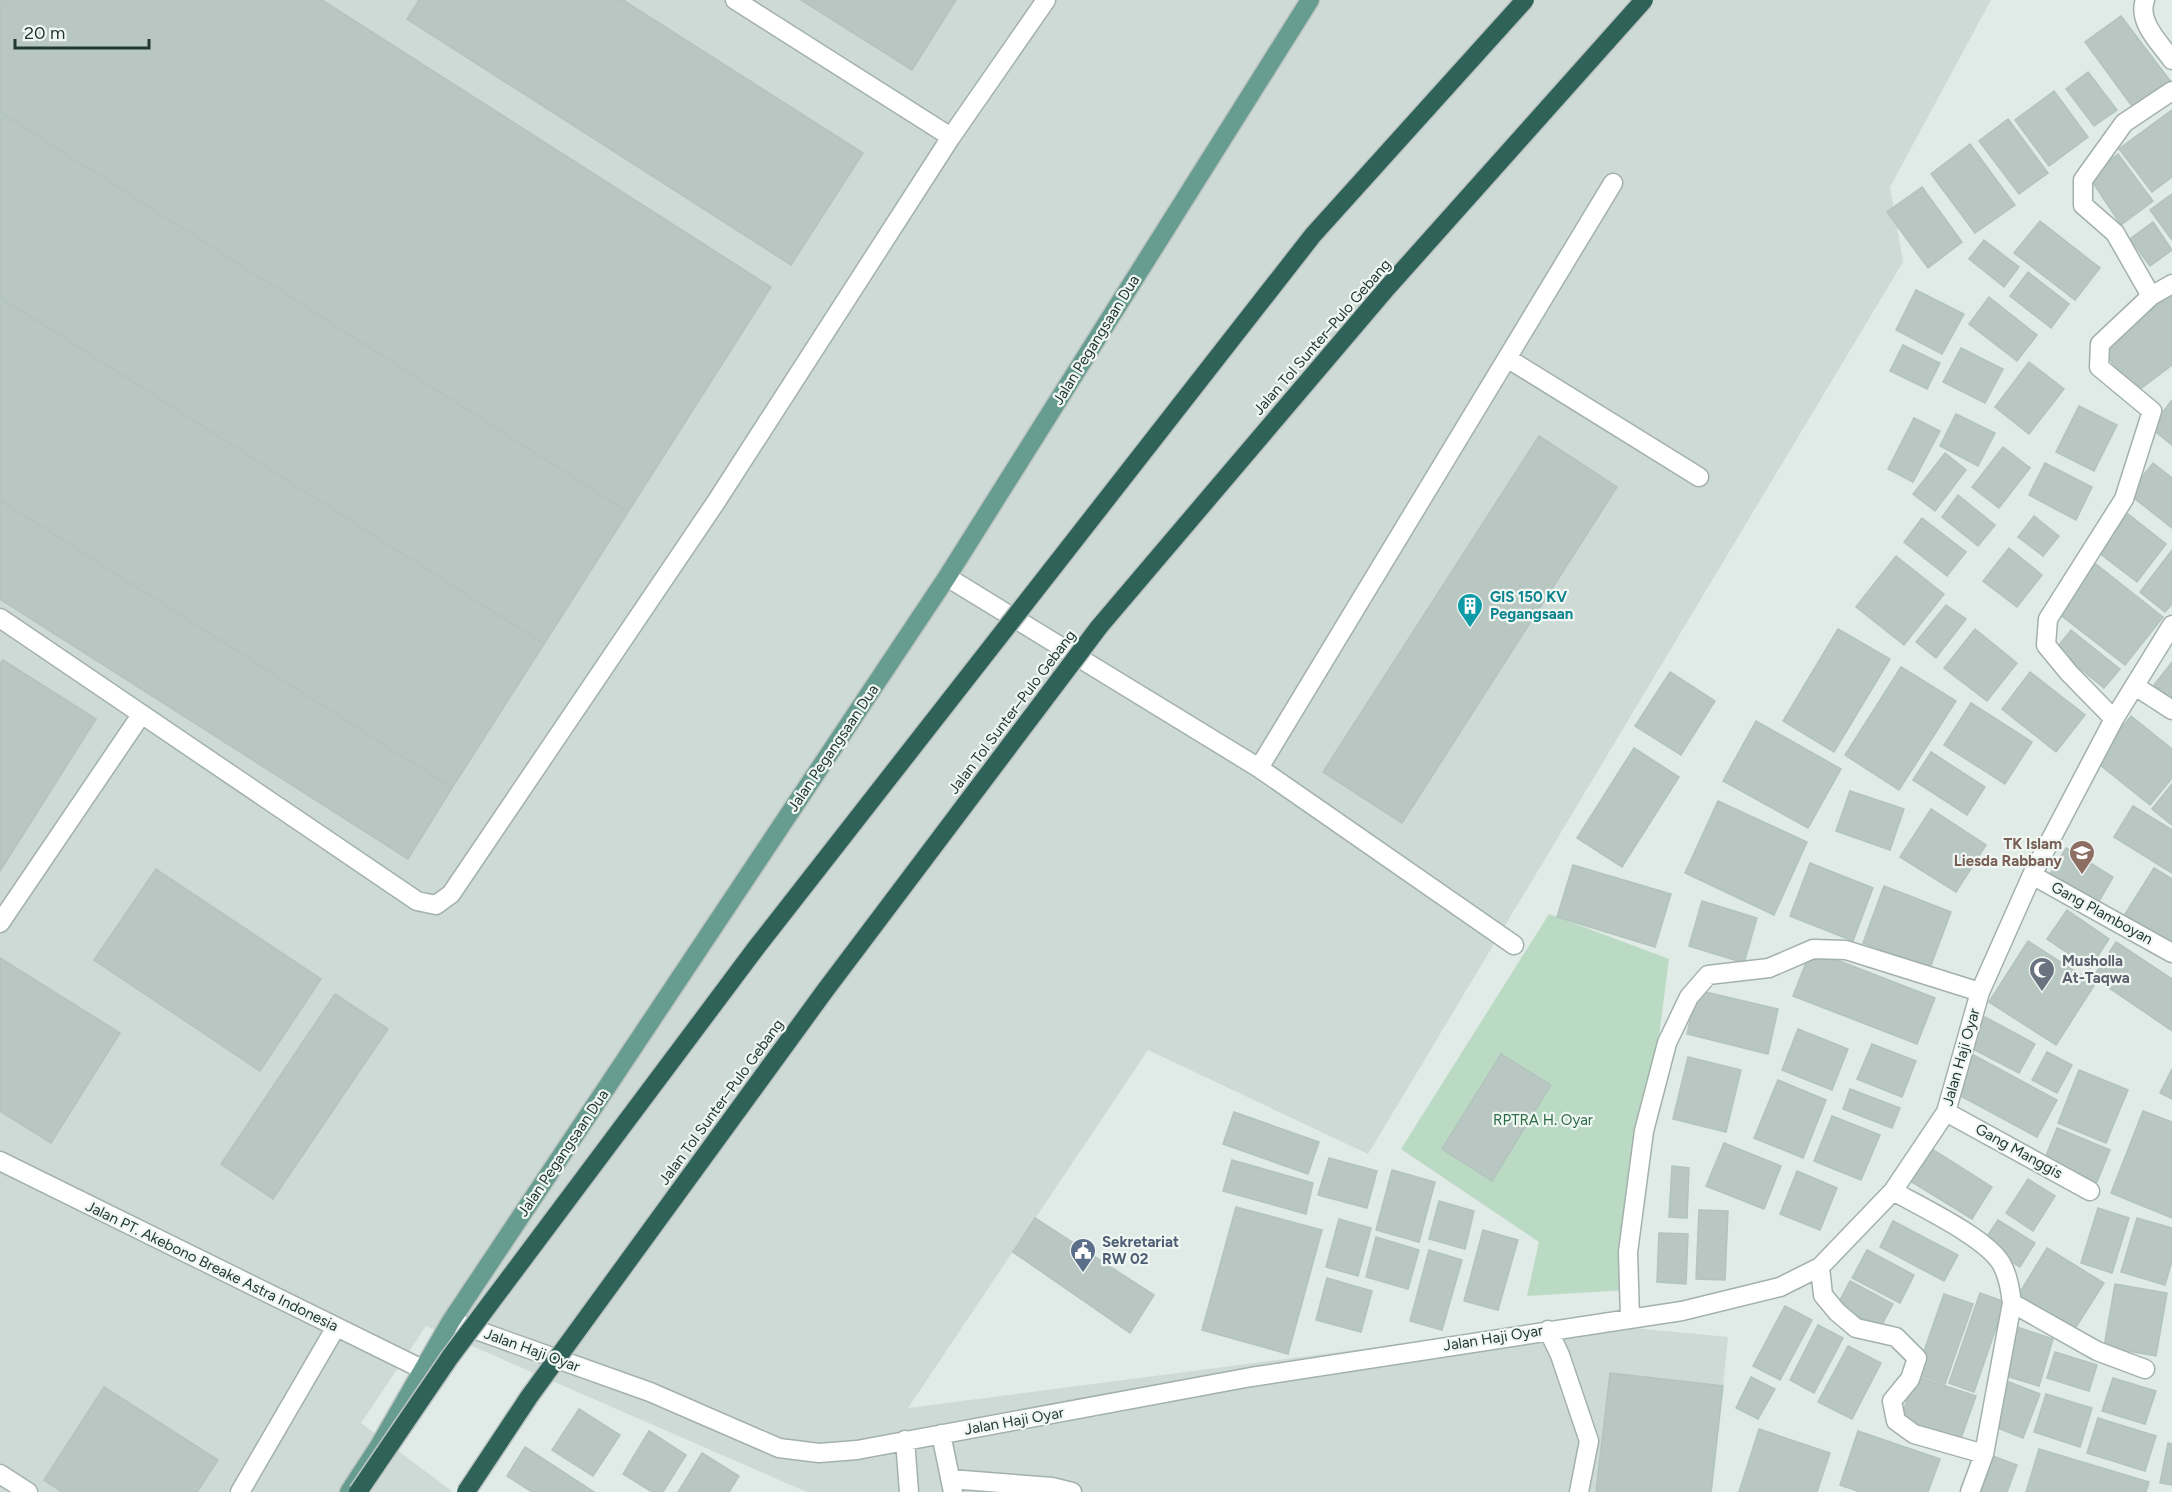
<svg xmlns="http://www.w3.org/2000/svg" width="2172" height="1492" font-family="Figtree,sans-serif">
	<rect width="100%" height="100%" fill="#e0eae6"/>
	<path fill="#cedad5" d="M0,0H1991L1890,187L1903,262L1368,1154L1148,1050L908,1408L1571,1322L1728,1337L1712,1492H807L426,1326L361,1423L453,1492H0Z"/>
	<path fill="#badac3" d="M1549,914L1669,959L1626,1290L1527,1296L1539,1242L1401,1149Z"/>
	<path fill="#b8c7c2" stroke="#b3c3bd" stroke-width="1.5" d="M0,0H322L771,287L628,512L0,112Z
		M419,0H623L863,153L791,265L407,19Z
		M801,0H956L912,70Z
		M2121,16L2171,82L2134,109L2085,42Z
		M2088,72L2117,110L2094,126L2066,89Z
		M2054,91L2088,137L2049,166L2015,120Z
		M2172,110V177L2152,192L2119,149Z
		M0,112L628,512L544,644L0,297Z
		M2008,119L2048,173L2019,194L1979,141Z
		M1970,144L2015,205L1975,233L1931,174Z
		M2118,154L2153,201L2121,225L2089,177Z
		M1922,187L1962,242L1928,268L1887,212Z
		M2172,194V240L2150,210Z
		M2040,221L2100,268L2075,300L2014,253Z
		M2153,222L2172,250L2150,266L2130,239Z
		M1984,240L2019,267L2004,287L1969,259Z
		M2028,272L2069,304L2051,328L2010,296Z
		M1916,290L1964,314L1942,354L1896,330Z
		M2172,294V365L2135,393L2101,348Z
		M0,297L544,644L452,788L0,500Z
		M1989,297L2037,335L2017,361L1969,324Z
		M1903,345L1940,363L1927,389L1890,371Z
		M1961,348L2003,369L1985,403L1943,382Z
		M2029,362L2064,389L2029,434L1995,407Z
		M2172,400V445L2151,428Z
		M2079,406L2117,425L2094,471L2056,452Z
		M1956,414L1995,433L1978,466L1940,446Z
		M1914,418L1940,431L1913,482L1888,469Z
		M1539,436L1617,487L1402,823L1323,772Z
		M2003,447L2030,468L1999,508L1972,487Z
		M1945,453L1966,470L1935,511L1913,494Z
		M2045,463L2092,487L2076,520L2029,495Z
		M2153,463L2172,478V528L2129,494Z
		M1958,495L1995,525L1978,546L1942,517Z
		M0,500L452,788L408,859L0,599Z
		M2128,514L2166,544L2137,582L2098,552Z
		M2034,516L2059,536L2043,556L2018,537Z
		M1922,518L1966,552L1947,576L1904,542Z
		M2009,548L2042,575L2017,607L1983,581Z
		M2172,550V604L2165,612L2140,592Z
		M1896,556L1944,594L1904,645L1856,607Z
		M2096,564L2163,617L2125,665L2058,613Z
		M1946,605L1966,619L1936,658L1916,642Z
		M1838,629L1890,659L1834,752L1783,721Z
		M1975,629L2017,663L1987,701L1944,668Z
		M2071,630L2120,669L2104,688L2056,649Z
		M3,660L96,719L0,871V664Z
		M2172,662V699L2154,685Z
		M1901,667L1956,701L1899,790L1845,755Z
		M1670,672L1715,701L1681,755L1635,726Z
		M2030,672L2085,715L2056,752L2002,709Z
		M1971,703L2032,742L2005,784L1944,745Z
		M2131,716L2172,749V778L2150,805L2095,761Z
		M1756,721L1841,769L1808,828L1723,781Z
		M1634,748L1679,777L1622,867L1577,838Z
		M1931,752L1985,787L1967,815L1913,780Z
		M2172,784V825L2152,809Z
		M1850,791L1904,809L1890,850L1836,831Z
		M1718,801L1807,842L1774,915L1685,873Z
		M2133,806L2172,830V873L2114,837Z
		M1931,809L1986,845L1956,892L1900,857Z
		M2066,848L2113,877L2098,903L2050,874Z
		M1810,863L1873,888L1853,941L1790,916Z
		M1573,865L1671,894L1655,947L1557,917Z
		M2154,868L2172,879V943L2125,914Z
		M156,869L321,979L260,1071L94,960Z
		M1884,886L1951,912L1930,968L1863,943Z
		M1702,901L1757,918L1744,963L1689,946Z
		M2067,910L2109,939L2090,968L2047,939Z
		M2028,941L2095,984L2056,1045L1989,1002Z
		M2116,942L2172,979L2171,1030L2093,977Z
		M1811,950L1935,998L1917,1044L1793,996Z
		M0,958L120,1033L51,1143L0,1111Z
		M1697,990L1778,1009L1768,1054L1687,1034Z
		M335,994L388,1029L273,1199L221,1164Z
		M1985,1017L2035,1044L2019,1073L1969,1047Z
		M1798,1029L1848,1049L1832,1090L1782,1070Z
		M1872,1044L1916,1061L1902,1097L1857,1079Z
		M1966,1051L2057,1100L2037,1137L1959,1095Z
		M2047,1052L2072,1065L2057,1093L2032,1080Z
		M1501,1054L1551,1085L1492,1181L1442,1149Z
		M1688,1057L1741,1070L1726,1132L1673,1119Z
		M2172,1069V1099L2160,1093Z
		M2079,1070L2128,1090L2106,1143L2058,1123Z
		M1778,1080L1826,1100L1803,1158L1754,1138Z
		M1850,1089L1900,1108L1892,1128L1843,1109Z
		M2143,1111L2172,1122V1218L2111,1193Z
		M1234,1112L1319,1142L1308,1174L1223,1144Z
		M1832,1116L1880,1135L1861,1180L1814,1161Z
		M2057,1128L2110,1150L2097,1182L2044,1161Z
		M1724,1143L1781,1166L1764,1209L1706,1186Z
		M1927,1146L1992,1187L1972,1219L1907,1179Z
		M1329,1158L1377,1171L1367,1208L1318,1195Z
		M1232,1160L1313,1183L1306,1214L1223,1191Z
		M1672,1166L1689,1168L1687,1218L1669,1217Z
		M1392,1170L1435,1182L1419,1242L1376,1230Z
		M1797,1171L1837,1188L1820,1230L1780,1214Z
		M2028,1179L2055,1196L2033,1231L2006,1213Z
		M1439,1201L1474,1211L1465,1249L1429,1239Z
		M1236,1207L1322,1230L1288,1354L1202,1330Z
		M2098,1208L2129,1218L2112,1273L2081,1263Z
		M1699,1210L1728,1211L1725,1280L1696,1279Z
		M1035,1218L1154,1295L1130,1333L1013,1252Z
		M2137,1218L2172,1228V1261L2165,1285L2121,1272Z
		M1339,1219L1371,1228L1358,1276L1326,1267Z
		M1998,1220L2035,1243L2020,1267L1982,1244Z
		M1893,1221L1958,1255L1944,1281L1880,1247Z
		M1483,1230L1518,1240L1498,1310L1464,1301Z
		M1659,1233L1688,1234L1686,1284L1657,1282Z
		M1376,1237L1419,1250L1408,1289L1366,1277Z
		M2047,1248L2104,1283L2073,1332L2017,1297Z
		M1429,1250L1462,1260L1442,1330L1410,1321Z
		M1867,1250L1914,1275L1900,1303L1852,1278Z
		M1327,1278L1372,1291L1361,1332L1316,1320Z
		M1850,1281L1893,1304L1880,1328L1837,1306Z
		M2115,1284L2167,1293L2156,1356L2104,1347Z
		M1980,1293L2005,1302L1974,1392L1949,1383Z
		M1944,1294L1973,1304L1945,1384L1916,1374Z
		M1785,1306L1812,1320L1780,1380L1753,1366Z
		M1818,1325L1843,1338L1814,1393L1790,1380Z
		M2017,1327L2053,1339L2039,1386L2002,1375Z
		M1848,1346L1881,1363L1852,1419L1818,1402Z
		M2055,1352L2097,1365L2089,1391L2047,1378Z
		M1610,1373L1723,1386L1711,1492H1596Z
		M1915,1376L1976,1396L1960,1441L1900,1421Z
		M1751,1377L1775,1389L1758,1419L1736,1408Z
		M2113,1378L2156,1391L2145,1424L2102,1411Z
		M2009,1382L2040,1394L2023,1438L1993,1426Z
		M104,1387L218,1460L197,1492H62L44,1480Z
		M2046,1394L2092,1408L2080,1447L2034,1432Z
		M579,1409L620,1435L593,1476L552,1450Z
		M2098,1418L2156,1436L2145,1471L2087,1453Z
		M1759,1429L1830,1453L1817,1492H1739Z
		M649,1431L686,1455L663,1492H652L623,1474Z
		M1858,1431L1940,1459L1928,1492H1860L1840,1485Z
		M2168,1443L2172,1444V1485L2160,1483Z
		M525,1447L594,1492H532L507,1476Z
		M2039,1449L2149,1482L2146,1492H2026Z
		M702,1453L739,1476L729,1492H678Z
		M1990,1455L2017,1465L2007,1492H1976Z"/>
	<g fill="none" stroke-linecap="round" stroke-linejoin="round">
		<defs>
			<path id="minor" d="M735,0L951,137
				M2145,0C2137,22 2160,43 2172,60
				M2151,296L2115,233L2083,205V180L2124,123L2172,91
				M1507,358L1699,477
				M947,577L1259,768L1514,945
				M0,618L417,901L436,905L451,894L716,502L951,137L1046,0
				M2135,686L2172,710
				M2114,719L2069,673L2046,645L2048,619L2124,499L2152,411L2099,367L2100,344L2151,296L2172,284
				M1259,768L1613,183
				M2032,875L2172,953
				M0,923L141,715
				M1946,1112L2090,1191
				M0,1161L424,1370
				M1893,1191C1921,1207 1985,1237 2001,1263C2008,1275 2010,1289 2012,1303L2097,1351L2145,1369
				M1820,1267L1823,1295L1837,1312L1856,1328L1896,1337L1917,1358L1910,1379L1892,1401L1896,1421L1914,1434L1984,1454
				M1630,1318L1628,1252L1644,1131L1667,1043L1689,997L1708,975L1769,968L1813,949L1846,950L1980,992
				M451,1321L650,1392L779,1448L819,1453L857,1450L1251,1377L1682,1311L1780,1287L1820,1267L1893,1191L1946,1112L1980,992L2032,875L2114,719L2172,625
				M1548,1330L1560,1355L1589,1441L1579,1492
				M941,1434L953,1492
				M905,1440L909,1492
				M0,1474L28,1492
				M950,1479L1052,1487L1072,1492
				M240,1492L336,1327
				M1970,1492L1984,1454L2012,1303"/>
			<path id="major" d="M349,1492L379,1446L451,1321L947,577L1310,0"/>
		</defs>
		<use href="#minor" stroke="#a3b1ad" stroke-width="21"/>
		<use href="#major" stroke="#bdc4c2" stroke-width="21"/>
		<use href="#minor" stroke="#fff" stroke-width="18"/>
		<use href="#major" stroke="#679d90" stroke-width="18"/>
		<defs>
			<path id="highway-bridge" d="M358,1492L450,1357L756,948L1313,235L1525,0
				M466,1492L529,1397L824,992L1099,627L1387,288L1644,0"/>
		</defs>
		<use href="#highway-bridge" stroke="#bdc4c2" stroke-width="21" stroke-linecap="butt"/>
		<use href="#highway-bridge" stroke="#2f635a" stroke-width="18"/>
	</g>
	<defs>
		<symbol id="building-pin" viewBox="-11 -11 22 30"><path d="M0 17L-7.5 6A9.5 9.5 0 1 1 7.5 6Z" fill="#0f9aa8" stroke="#f0f7f3"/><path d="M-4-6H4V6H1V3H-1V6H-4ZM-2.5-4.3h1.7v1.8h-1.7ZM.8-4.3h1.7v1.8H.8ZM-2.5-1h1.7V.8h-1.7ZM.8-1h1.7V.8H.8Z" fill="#fff"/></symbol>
		<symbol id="school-pin" viewBox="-11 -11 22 30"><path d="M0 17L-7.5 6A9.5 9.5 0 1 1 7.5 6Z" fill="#8d6e63" stroke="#f0f7f3"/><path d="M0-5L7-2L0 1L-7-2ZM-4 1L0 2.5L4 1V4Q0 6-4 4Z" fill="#fff"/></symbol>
		<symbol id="mosque-pin" viewBox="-11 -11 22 30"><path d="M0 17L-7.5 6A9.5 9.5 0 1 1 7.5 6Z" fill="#6b7280" stroke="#f0f7f3"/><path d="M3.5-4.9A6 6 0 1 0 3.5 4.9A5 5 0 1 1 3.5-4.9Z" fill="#fff"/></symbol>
		<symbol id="civic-pin" viewBox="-11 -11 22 30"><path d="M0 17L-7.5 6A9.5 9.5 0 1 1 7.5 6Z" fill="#5c6f8a" stroke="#f0f7f3"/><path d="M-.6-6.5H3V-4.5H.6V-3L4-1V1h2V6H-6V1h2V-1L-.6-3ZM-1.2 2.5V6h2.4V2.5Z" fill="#fff"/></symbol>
	</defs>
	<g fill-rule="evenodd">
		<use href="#building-pin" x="1455" y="591" width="30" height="40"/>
		<use href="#school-pin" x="2067" y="838" width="30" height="40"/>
		<use href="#mosque-pin" x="2027" y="955" width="30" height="40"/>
		<use href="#civic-pin" x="1068" y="1236" width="30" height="40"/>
	</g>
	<g text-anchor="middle" stroke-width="4.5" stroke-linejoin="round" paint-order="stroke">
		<g font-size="15" fill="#223933" stroke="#f0f7f3">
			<text transform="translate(1322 337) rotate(-49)" y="5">Jalan Tol Sunter–Pulo Gebang</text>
			<text transform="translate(1096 340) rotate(-58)" y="5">Jalan Pegangsaan Dua</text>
			<text transform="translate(1012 712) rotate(-53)" y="5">Jalan Tol Sunter–Pulo Gebang</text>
			<text transform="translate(833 748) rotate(-56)" y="5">Jalan Pegangsaan Dua</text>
			<text transform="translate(2102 913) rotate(29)" y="5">Gang Plamboyan</text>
			<text transform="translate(1961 1057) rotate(-74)" y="5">Jalan Haji Oyar</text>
			<text transform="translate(721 1102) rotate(-54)" y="5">Jalan Tol Sunter–Pulo Gebang</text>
			<text transform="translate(2019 1151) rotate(29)" y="5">Gang Manggis</text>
			<text transform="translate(563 1153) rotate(-56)" y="5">Jalan Pegangsaan Dua</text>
			<text transform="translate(212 1266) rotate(26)" y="5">Jalan PT. Akebono Breake Astra Indonesia</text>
			<text transform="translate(1493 1338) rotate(-9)" y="5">Jalan Haji Oyar</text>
			<text transform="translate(532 1350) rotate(20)" y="5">Jalan Haji Oyar</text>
			<text transform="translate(1014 1421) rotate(-10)" y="5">Jalan Haji Oyar</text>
		</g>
		<g font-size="15" font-weight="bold" fill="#0d838f" stroke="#f0f7f3" text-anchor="start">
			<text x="1490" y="602">GIS 150 KV<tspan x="1490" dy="17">Pegangsaan</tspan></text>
		</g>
		<g font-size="15" font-weight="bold" fill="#785e54" stroke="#f0f7f3" text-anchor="end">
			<text x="2062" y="849">TK Islam<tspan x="2062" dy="17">Liesda Rabbany</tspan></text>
		</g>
		<g font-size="15" font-weight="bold" fill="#5b616d" stroke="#f0f7f3" text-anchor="start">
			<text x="2062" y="966">Musholla<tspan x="2062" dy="17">At-Taqwa</tspan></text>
		</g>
		<g font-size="15" fill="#2e6d48" stroke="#f0f7f3">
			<text x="1543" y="1125">RPTRA H. Oyar</text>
		</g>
		<g font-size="15" font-weight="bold" fill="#4e5e75" stroke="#f0f7f3" text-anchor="start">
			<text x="1102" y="1247">Sekretariat<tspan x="1102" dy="17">RW 02</tspan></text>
		</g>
	</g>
	<path d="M15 39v9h134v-9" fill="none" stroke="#223933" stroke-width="3"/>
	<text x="24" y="39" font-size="18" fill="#223933" stroke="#f0f7f3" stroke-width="4.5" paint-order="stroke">20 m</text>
</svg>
